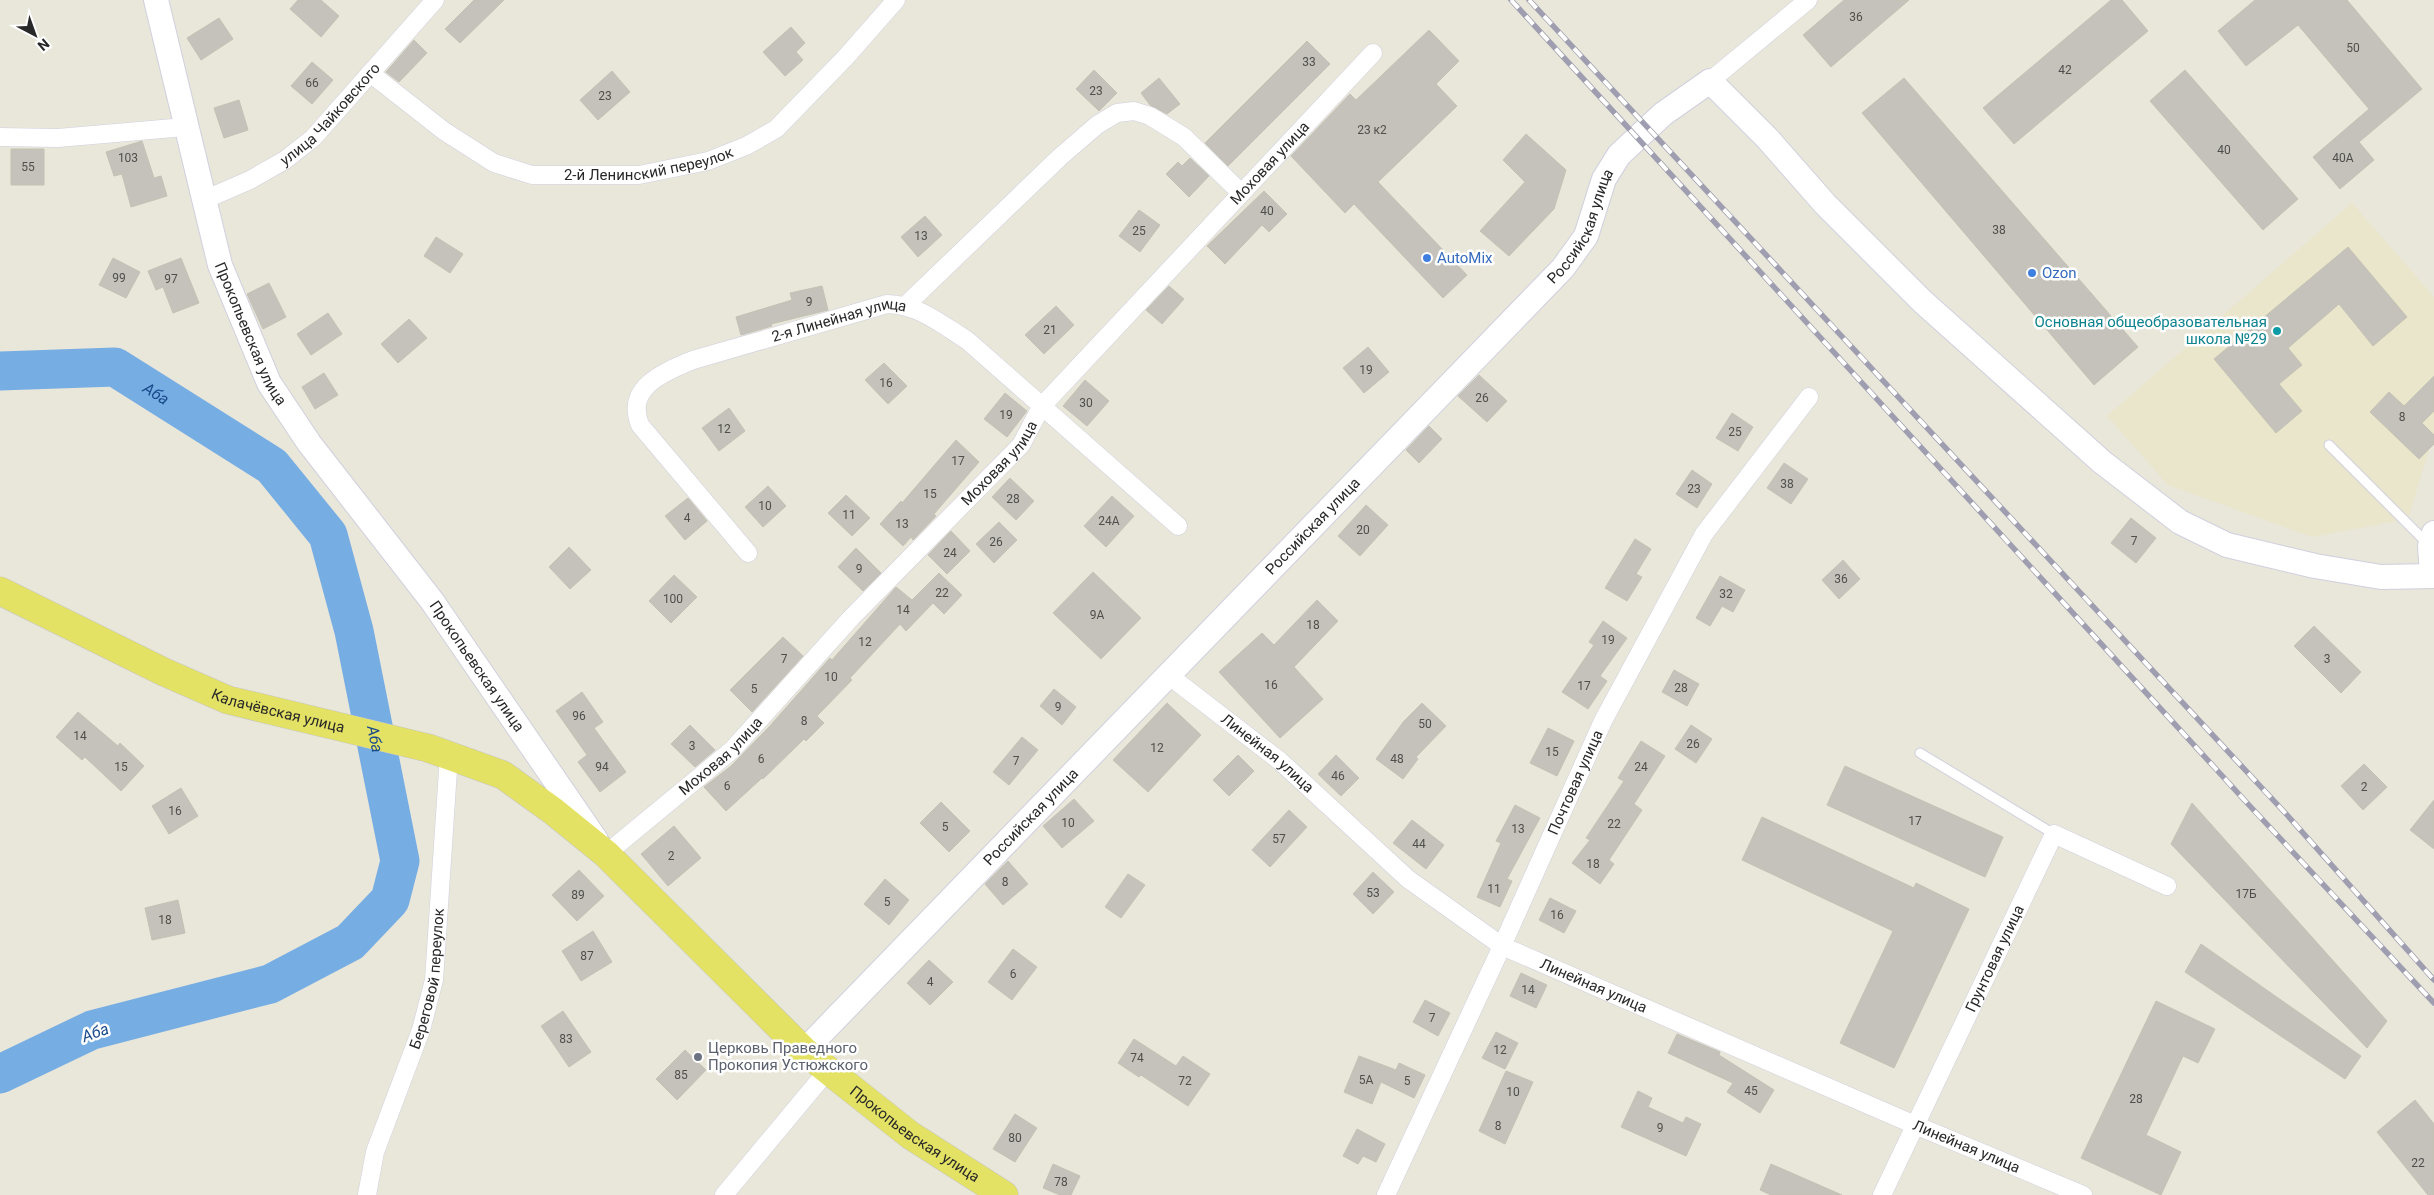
<svg xmlns="http://www.w3.org/2000/svg" width="2434" height="1195" font-family="Roboto,sans-serif">
	<rect width="100%" height="100%" fill="#e9e6da"/>
	<path fill="#e9e6cb" d="M2352,203L2434,297V433L2408,519L2312,537L2168,485L2107,416Z"/>
	<g fill="none" stroke-linecap="round" stroke-linejoin="round">
		<path stroke="#76ade3" stroke-width="39" id="s1" d="M0,371L115,367L272,466L328,535L354,631L400,861L390,900L350,942L270,984L92,1030L0,1074"/>
	</g>
	<path fill="#c4c2ba" stroke="#c4c2b4" d="M298,0H321L339,16L321,37L290,9Z
		M474,0H504L460,43L445,29Z
		M1844,0H1909L1831,67L1803,35Z
		M2111,0H2122L2148,31L2014,144L1983,108Z
		M2255,0H2347L2422,89L2359,142L2374,160L2340,189L2313,157L2369,109L2298,25L2246,66L2218,31Z
		M219,18L233,39L201,60L187,38Z
		M791,27L805,43L796,52L803,60L785,76L763,52Z
		M1429,30L1459,61L1436,84L1457,106L1378,182L1467,275L1443,298L1354,204L1345,213L1291,156L1350,94L1356,100Z
		M414,40L427,53L399,82L386,72Z
		M1307,41L1330,64L1228,166L1205,143Z
		M312,62L333,80L312,104L291,86Z
		M1094,70L1117,93L1099,111L1076,89Z
		M2185,70L2298,199L2263,230L2150,101Z
		M612,71L630,92L598,120L580,100Z
		M1159,78L1180,104L1167,114L1150,105L1141,93Z
		M1904,78L2138,347L2094,385L1862,113Z
		M239,100L248,130L224,138L214,108Z
		M1526,134L1566,170L1554,209L1509,256L1480,231L1525,182L1503,160Z
		M142,141L154,178L161,176L167,196L131,207L122,174L114,176L106,152Z
		M11,149H44V185H11Z
		M1190,158L1209,176L1189,197L1166,174L1178,162L1182,166Z
		M1264,191L1287,214L1269,232L1262,225L1225,264L1207,246Z
		M1139,210L1160,225L1140,252L1119,236Z
		M925,216L942,235L918,257L901,237Z
		M436,237L463,254L450,273L424,256Z
		M2348,247L2407,317L2373,346L2339,304L2288,348L2302,365L2279,384L2302,411L2276,433L2214,359Z
		M113,258L140,272L126,298L99,285Z
		M181,258L199,303L173,313L163,287L156,290L148,271Z
		M269,283L286,317L263,329L247,294Z
		M822,286L828,310L771,324L772,326L741,335L736,317L792,300L790,293Z
		M1169,286L1184,299L1162,324L1146,310Z
		M1056,306L1074,325L1044,354L1025,335Z
		M328,313L342,334L311,355L297,334Z
		M409,319L427,338L398,363L381,344Z
		M1368,347L1389,372L1364,393L1343,368Z
		M884,363L907,386L888,404L865,380Z
		M324,373L338,395L315,409L302,387Z
		M1479,375L1507,401L1487,422L1458,396Z
		M2434,376V411L2422,423L2434,435V444L2419,459L2370,412L2389,392L2404,406Z
		M1085,380L1109,401L1087,426L1063,406Z
		M1005,393L1027,411L1007,437L984,419Z
		M729,408L745,431L719,451L702,428Z
		M1732,413L1753,427L1738,451L1716,438Z
		M1429,426L1442,439L1419,463L1406,450Z
		M956,440L979,462L934,514L936,516L913,540L911,537L903,546L880,524L901,501L902,503Z
		M1784,463L1808,479L1791,504L1767,488Z
		M1692,470L1712,484L1697,508L1676,494Z
		M1010,478L1034,501L1016,520L992,497Z
		M768,486L786,506L763,527L745,507Z
		M846,495L870,518L852,536L828,513Z
		M1112,496L1134,516L1106,547L1084,526Z
		M688,498L707,521L685,540L665,516Z
		M1366,505L1388,525L1360,556L1338,536Z
		M2131,518L2156,538L2136,563L2111,543Z
		M999,522L1017,540L994,563L976,544Z
		M951,531L970,551L947,574L928,555Z
		M1635,539L1651,549L1636,574L1642,577L1627,601L1605,588Z
		M569,547L591,570L570,589L549,567Z
		M856,548L881,573L863,591L838,567Z
		M1843,560L1860,579L1839,599L1822,580Z
		M1093,572L1141,618L1101,659L1053,613Z
		M939,573L962,595L944,614L933,603L906,631L900,624L850,678L852,680L817,716L824,723L806,741L804,739L763,779L762,778L726,811L704,787L731,766L768,728L830,658L832,660L896,587L912,600Z
		M674,575L697,597L671,623L649,601Z
		M1720,576L1745,590L1733,612L1722,606L1710,626L1696,618Z
		M1317,600L1338,621L1294,667L1323,699L1280,738L1219,672L1262,633L1274,645Z
		M1603,621L1627,638L1600,676L1607,681L1588,709L1562,692L1594,645L1589,642Z
		M2314,626L2361,672L2341,693L2294,646Z
		M783,637L803,656L752,712L730,690Z
		M1674,670L1699,684L1687,706L1662,692Z
		M1054,689L1076,707L1062,725L1040,706Z
		M582,692L603,722L594,728L626,772L600,792L578,762L587,755L556,711Z
		M1167,703L1201,735L1148,792L1113,760Z
		M1422,703L1446,726L1416,757L1418,759L1403,779L1376,759L1404,721Z
		M78,712L118,746L120,743L144,766L121,791L85,757L82,760L56,737Z
		M690,725L715,750L695,767L671,744Z
		M1691,725L1712,739L1696,763L1675,749Z
		M1548,728L1574,741L1557,776L1530,763Z
		M1022,737L1038,750L1009,785L993,772Z
		M1641,741L1665,756L1634,804L1642,810L1609,860L1614,864L1600,884L1572,863L1590,840L1586,838L1624,781L1618,778Z
		M1238,755L1254,771L1229,796L1213,780Z
		M1336,755L1359,778L1341,796L1318,774Z
		M2364,764L2387,787L2363,810L2341,786Z
		M1845,766L2003,837L1985,877L1827,805Z
		M181,788L198,816L169,834L152,806Z
		M1074,799L1094,821L1062,848L1043,826Z
		M2434,800V849L2410,830Z
		M941,802L970,831L949,852L920,823Z
		M2192,803L2387,1021L2367,1048L2171,844Z
		M1515,805L1540,818L1507,879L1512,881L1500,907L1477,897L1501,843L1496,841Z
		M1289,810L1307,827L1270,867L1252,850Z
		M1762,817L1914,888L1916,883L1969,909L1894,1068L1840,1043L1893,931L1742,860Z
		M1412,820L1444,845L1426,869L1393,843Z
		M674,826L701,858L668,886L641,854Z
		M1008,861L1028,884L1003,905L985,884Z
		M579,870L604,896L577,921L552,895Z
		M1373,872L1394,892L1373,914L1353,894Z
		M1128,874L1145,885L1121,918L1105,907Z
		M885,879L909,900L889,925L864,904Z
		M1550,898L1576,911L1564,933L1539,920Z
		M178,900L185,933L152,940L145,908Z
		M593,931L612,962L581,981L562,951Z
		M2201,944L2361,1056L2345,1079L2185,972Z
		M1013,949L1037,967L1012,1000L988,982Z
		M929,960L953,982L930,1005L907,983Z
		M1521,973L1547,985L1536,1008L1510,996Z
		M1425,1000L1450,1013L1438,1036L1413,1022Z
		M2156,1001L2215,1029L2198,1063L2183,1056L2146,1135L2181,1152L2161,1195L2081,1158Z
		M563,1011L591,1052L569,1067L541,1026Z
		M1496,1032L1518,1043L1505,1069L1482,1058Z
		M1677,1034L1720,1052L1719,1055L1774,1090L1760,1113L1727,1092L1733,1083L1668,1053Z
		M1134,1039L1176,1066L1183,1056L1210,1074L1188,1106L1141,1075L1139,1077L1118,1063Z
		M685,1050L706,1070L677,1100L656,1079Z
		M1359,1056L1396,1070L1399,1063L1425,1075L1414,1098L1381,1082L1372,1104L1344,1092Z
		M1506,1071L1533,1082L1505,1144L1479,1131Z
		M1638,1091L1652,1098L1648,1107L1683,1123L1686,1117L1701,1124L1686,1156L1621,1127Z
		M2415,1100L2434,1124V1195H2428L2377,1132Z
		M1015,1114L1037,1128L1015,1162L993,1149Z
		M1357,1129L1385,1144L1376,1162L1363,1156L1358,1164L1343,1156Z
		M1053,1164L1080,1176L1071,1195H1060L1043,1188Z
		M1771,1164L1842,1195H1771L1760,1190Z"/>
	<g fill="none" stroke-linecap="round" stroke-linejoin="round">
		<defs>
			<path id="lane" d="M2329,445L2428,544
				M1920,753L2054,834"/>
			<g id="street">
				<path id="s2" d="M370,73L444,131L494,163L532,175H639L708,161L746,146L776,129L845,58L896,0"/>
				<path d="M1710,81L1808,0"/>
				<path d="M0,137L58,138L185,127"/>
				<path id="s3" d="M204,200L250,180L285,160L313,138L435,0"/>
				<path d="M906,305L1060,157L1097,125L1117,113L1134,111L1150,116L1184,137L1240,192"/>
				<path id="s4" d="M748,553L640,425C625,387 664,372 693,360L887,304C920,305 941,324 968,341L1178,526"/>
				<path id="s5" d="M1167,674L1280,761L1408,879L1502,946L1915,1125L2083,1195"/>
				<path id="s6" d="M606,854L732,750L851,618L1021,445L1041,407L1373,53"/>
				<path id="s7" d="M367,1195L375,1152L421,1030L434,980L449,755"/>
				<path d="M724,1195L828,1070"/>
				<path id="s8" d="M1386,1195L1502,946L1603,721L1704,534L1809,397"/>
				<path id="s9" d="M1882,1195L2054,834L2167,886"/>
			</g>
			<g id="secondary">
				<path id="s10" d="M156,0L220,265L269,383L309,443L432,601L596,840"/>
				<path d="M2432,576L2430,546L2434,533"/>
				<path id="s11" d="M804,1051L1563,268L1586,236L1604,179L1619,155L1663,114L1710,81L1767,138L1825,204L1923,302L2102,462L2180,522L2227,545L2315,566L2381,577L2434,576"/>
			</g>
			<g id="primary">
				<path id="s12" d="M0,591L164,672L228,700L428,748L503,775L553,811L606,854L804,1051L910,1135L1004,1195"/>
			</g>
		</defs>
		<use href="#lane" stroke="#d0d0df" stroke-width="11"/>
		<use href="#street" stroke="#d0d0df" stroke-width="19"/>
		<use href="#secondary" stroke="#d0d0df" stroke-width="26"/>
		<use href="#primary" stroke="#c7c7c7" stroke-width="29"/>
		<use href="#lane" stroke="#fff" stroke-width="9"/>
		<use href="#street" stroke="#fff" stroke-width="18"/>
		<use href="#secondary" stroke="#fff" stroke-width="24"/>
		<use href="#primary" stroke="#e3e265" stroke-width="28"/>
		<defs>
			<path id="rail" d="M1511,0L2248,804L2434,1003
				M1529,0L2288,816L2434,980"/>
		</defs>
		<use href="#rail" stroke="#9f9eb0" stroke-width="5.5"/>
		<use href="#rail" stroke="#fff" stroke-width="4" stroke-dasharray="11" stroke-linecap="butt"/>
	</g>
	<g fill="#3f7fe0" stroke="#fff" stroke-width="2">
		<circle cx="1427" cy="258" r="5"/>
		<circle cx="2032" cy="273" r="5"/>
	</g>
	<circle fill="#0f9aa8" stroke="#fff" stroke-width="2" cx="2277" cy="331" r="5"/>
	<circle fill="#6b7280" stroke="#fff" stroke-width="2" cx="698" cy="1057" r="5"/>
	<g text-anchor="middle" stroke-width="5" stroke-linejoin="round" paint-order="stroke">
		<g font-size="12" fill="#4f4e4c">
			<text x="1856" y="21">36</text>
			<text x="2353" y="52">50</text>
			<text x="1309" y="66">33</text>
			<text x="2065" y="74">42</text>
			<text x="312" y="87">66</text>
			<text x="1096" y="95">23</text>
			<text x="605" y="100">23</text>
			<text x="1372" y="134">23 к2</text>
			<text x="2224" y="154">40</text>
			<text x="128" y="162">103</text>
			<text x="2343" y="162">40А</text>
			<text x="28" y="171">55</text>
			<text x="1267" y="215">40</text>
			<text x="1999" y="234">38</text>
			<text x="1139" y="235">25</text>
			<text x="921" y="240">13</text>
			<text x="119" y="282">99</text>
			<text x="171" y="283">97</text>
			<text x="809" y="306">9</text>
			<text x="1050" y="334">21</text>
			<text x="1366" y="374">19</text>
			<text x="886" y="387">16</text>
			<text x="1482" y="402">26</text>
			<text x="1086" y="407">30</text>
			<text x="1006" y="419">19</text>
			<text x="2402" y="421">8</text>
			<text x="724" y="433">12</text>
			<text x="1735" y="436">25</text>
			<text x="958" y="465">17</text>
			<text x="1787" y="488">38</text>
			<text x="1694" y="493">23</text>
			<text x="930" y="498">15</text>
			<text x="1013" y="503">28</text>
			<text x="765" y="510">10</text>
			<text x="849" y="519">11</text>
			<text x="687" y="522">4</text>
			<text x="1109" y="525">24А</text>
			<text x="902" y="528">13</text>
			<text x="1363" y="534">20</text>
			<text x="2134" y="545">7</text>
			<text x="996" y="546">26</text>
			<text x="950" y="557">24</text>
			<text x="859" y="573">9</text>
			<text x="1841" y="583">36</text>
			<text x="942" y="597">22</text>
			<text x="1726" y="598">32</text>
			<text x="673" y="603">100</text>
			<text x="903" y="614">14</text>
			<text x="1097" y="619">9А</text>
			<text x="1313" y="629">18</text>
			<text x="1608" y="644">19</text>
			<text x="865" y="646">12</text>
			<text x="784" y="663">7</text>
			<text x="2327" y="663">3</text>
			<text x="831" y="681">10</text>
			<text x="1271" y="689">16</text>
			<text x="1584" y="690">17</text>
			<text x="1681" y="692">28</text>
			<text x="754" y="693">5</text>
			<text x="1058" y="711">9</text>
			<text x="579" y="720">96</text>
			<text x="804" y="725">8</text>
			<text x="1425" y="728">50</text>
			<text x="80" y="740">14</text>
			<text x="1693" y="748">26</text>
			<text x="692" y="750">3</text>
			<text x="1157" y="752">12</text>
			<text x="1552" y="756">15</text>
			<text x="761" y="763">6</text>
			<text x="1397" y="763">48</text>
			<text x="1016" y="765">7</text>
			<text x="121" y="771">15</text>
			<text x="602" y="771">94</text>
			<text x="1641" y="771">24</text>
			<text x="1338" y="780">46</text>
			<text x="727" y="790">6</text>
			<text x="2364" y="791">2</text>
			<text x="175" y="815">16</text>
			<text x="1915" y="825">17</text>
			<text x="1068" y="827">10</text>
			<text x="1614" y="828">22</text>
			<text x="945" y="831">5</text>
			<text x="1518" y="833">13</text>
			<text x="1279" y="843">57</text>
			<text x="1419" y="848">44</text>
			<text x="671" y="860">2</text>
			<text x="1593" y="868">18</text>
			<text x="1005" y="886">8</text>
			<text x="1494" y="893">11</text>
			<text x="1373" y="897">53</text>
			<text x="2246" y="898">17Б</text>
			<text x="578" y="899">89</text>
			<text x="887" y="906">5</text>
			<text x="1557" y="919">16</text>
			<text x="165" y="924">18</text>
			<text x="587" y="960">87</text>
			<text x="1013" y="978">6</text>
			<text x="930" y="986">4</text>
			<text x="1528" y="994">14</text>
			<text x="1432" y="1022">7</text>
			<text x="566" y="1043">83</text>
			<text x="1500" y="1054">12</text>
			<text x="1137" y="1062">74</text>
			<text x="681" y="1079">85</text>
			<text x="1366" y="1084">5А</text>
			<text x="1185" y="1085">72</text>
			<text x="1407" y="1085">5</text>
			<text x="1751" y="1095">45</text>
			<text x="1513" y="1096">10</text>
			<text x="2136" y="1103">28</text>
			<text x="1498" y="1130">8</text>
			<text x="1660" y="1132">9</text>
			<text x="1015" y="1142">80</text>
			<text x="2418" y="1167">22</text>
			<text x="1061" y="1186">78</text>
		</g>
		<g font-size="15" fill="#282828" stroke="#fff">
			<text dy="5" stroke="none"><textPath href="#s3" startOffset="155">улица Чайковского</textPath></text>
			<text dy="5" stroke="none"><textPath href="#s2" startOffset="311">2-й Ленинский переулок</textPath></text>
			<text dy="5" stroke="none"><textPath href="#s6" startOffset="961">Моховая улица</textPath></text>
			<text dy="5" stroke="none"><textPath href="#s11" startOffset="1136">Российская улица</textPath></text>
			<text dy="5" stroke="none"><textPath href="#s4" startOffset="415">2-я Линейная улица</textPath></text>
			<text dy="5" stroke="none"><textPath href="#s10" startOffset="348">Прокопьевская улица</textPath></text>
			<text dy="5" stroke="none"><textPath href="#s6" startOffset="556">Моховая улица</textPath></text>
			<text dy="5" stroke="none"><textPath href="#s11" startOffset="731">Российская улица</textPath></text>
			<text dy="5" stroke="none"><textPath href="#s10" startOffset="752">Прокопьевская улица</textPath></text>
			<text dy="5" stroke="none"><textPath href="#s12" startOffset="304">Калачёвская улица</textPath></text>
			<text dy="5" stroke="none"><textPath href="#s5" startOffset="128">Линейная улица</textPath></text>
			<text dy="5" stroke="none"><textPath href="#s6" startOffset="151">Моховая улица</textPath></text>
			<text dy="5" stroke="none"><textPath href="#s8" startOffset="454">Почтовая улица</textPath></text>
			<text dy="5" stroke="none"><textPath href="#s11" startOffset="326">Российская улица</textPath></text>
			<text dy="5" stroke="none"><textPath href="#s9" startOffset="262">Грунтовая улица</textPath></text>
			<text dy="5" stroke="none"><textPath href="#s7" startOffset="226">Береговой переулок</textPath></text>
			<text dy="5" stroke="none"><textPath href="#s5" startOffset="532">Линейная улица</textPath></text>
			<text dy="5" stroke="none"><textPath href="#s12" startOffset="1086">Прокопьевская улица</textPath></text>
			<text dy="5" stroke="none"><textPath href="#s5" startOffset="938">Линейная улица</textPath></text>
		</g>
		<g font-size="15" fill="#366cbe" stroke="#fff" text-anchor="start">
			<text x="1437" y="263">AutoMix</text>
			<text x="2042" y="278">Ozon</text>
		</g>
		<g font-size="15" fill="#0d838f" stroke="#fff" text-anchor="end">
			<text x="2267" y="327">Основная общеобразовательная<tspan x="2267" dy="17">школа №29</tspan></text>
		</g>
		<g font-size="15" fill="#5b616d" stroke="#fff" text-anchor="start">
			<text x="708" y="1053">Церковь Праведного<tspan x="708" dy="17">Прокопия Устюжского</tspan></text>
		</g>
		<g font-size="16" font-style="italic" fill="#194a8b" stroke="#fff">
			<text dy="6" stroke="none"><textPath href="#s1" startOffset="164">Аба</textPath></text>
			<text dy="6" stroke="none"><textPath href="#s1" startOffset="599">Аба</textPath></text>
			<text transform="translate(95 1032) rotate(-20)" y="6">Аба</text>
		</g>
	</g>
	<g transform="translate(35 35) rotate(139)" stroke="#ffffff" stroke-width="4" paint-order="stroke">
	<path d="M0-4L9 19L0 12L-9 19Z" fill="#282828"/>
	<text y="-8" font-size="14" font-weight="bold" text-anchor="middle" fill="#282828">N</text>
	</g>
</svg>
